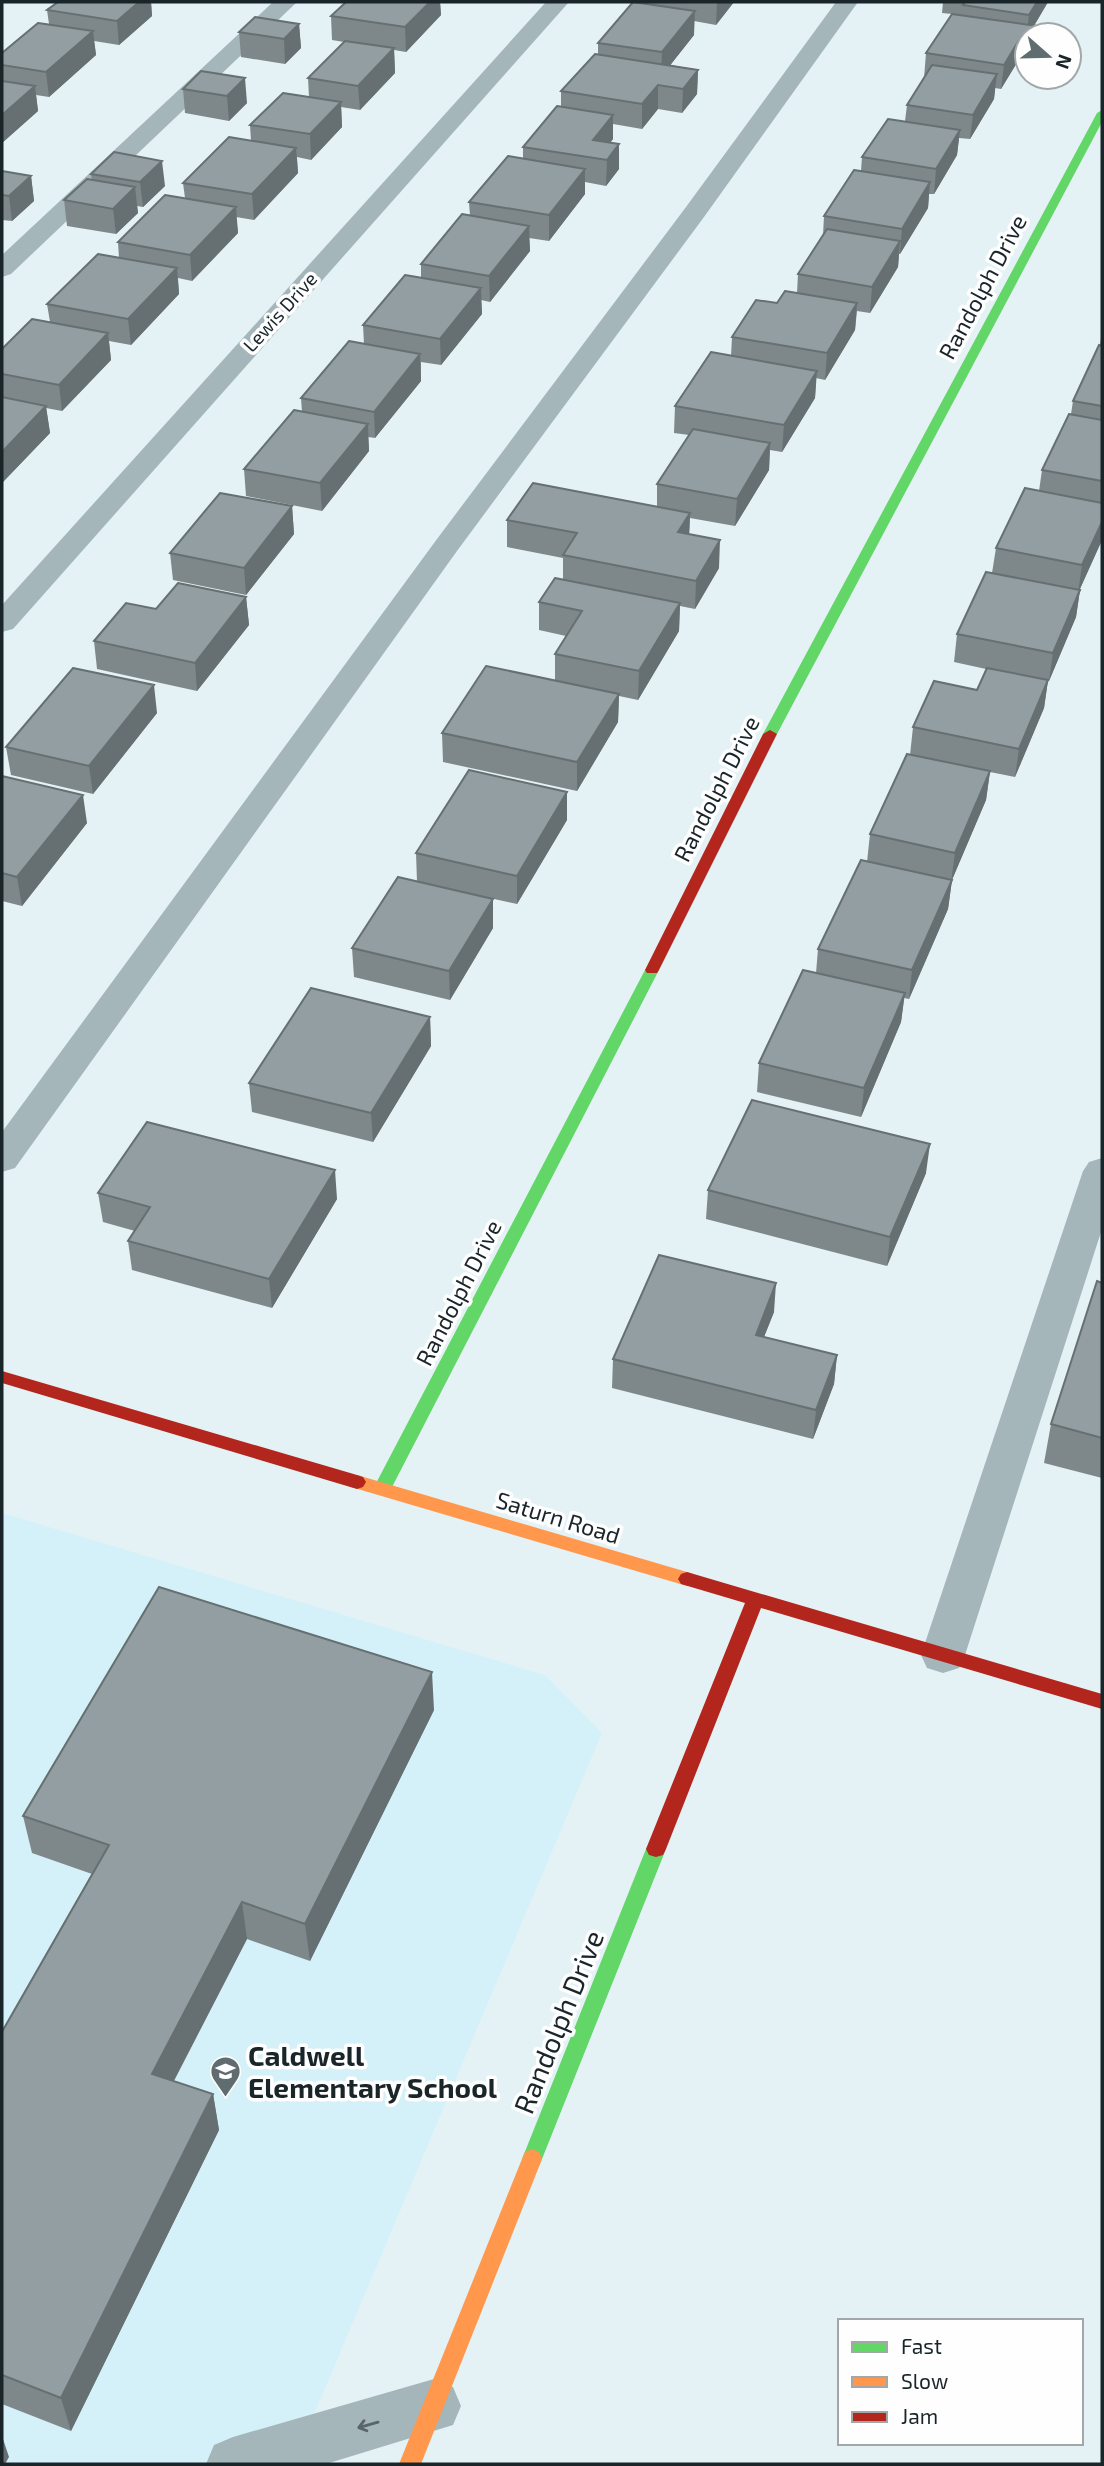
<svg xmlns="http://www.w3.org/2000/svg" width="1104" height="2466" font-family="'Exo 2',sans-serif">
	<rect width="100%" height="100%" fill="#e4f2f5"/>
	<path fill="#d4f1f9" d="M2,1513L545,1675L602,1733L293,2464H2Z"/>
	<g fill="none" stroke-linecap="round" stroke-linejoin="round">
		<path fill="#a5b6bb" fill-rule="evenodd" d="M273,2H297L11,274L2,277V255Z
			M836,2H858L704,217L457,551L15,1168L2,1172V1132L437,539L686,207Z
			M1102,1158V1229L965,1655L959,1668L943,1673L927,1668L921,1655L1083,1171L1089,1162Z
			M434,2379L453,2387L461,2406L453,2425L326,2464H206L214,2445L233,2437Z"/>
		<path fill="#a5b6bb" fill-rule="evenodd" d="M546,2H569L13,629L2,632V605Z"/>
		<path fill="#63d668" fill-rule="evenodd" d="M1102,110V122L777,734L770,738L765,737L763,734L1097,113Z
			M652,965L659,970L391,1489L388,1494H376L373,1489L645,970Z
			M656,1841L663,1843L666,1849L542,2159L539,2166L532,2169L525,2166L522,2159L646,1849L649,1843Z"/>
		<path fill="#ff974d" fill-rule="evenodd" d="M357,1475L687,1572L693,1574L696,1579L693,1584L687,1586L351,1487L348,1482L351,1477Z
			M532,2149L539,2152L542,2159L421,2464H399L522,2159L525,2152Z"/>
		<path fill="#b3261e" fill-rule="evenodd" d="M770,730L777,734L659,970L657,973H647L645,970L763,734Z
			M2,1371L357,1475L363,1477L366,1482L363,1487L357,1489L2,1383Z
			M687,1572L1102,1694V1709L761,1608L666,1849L663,1855L656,1857L649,1855L646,1849L745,1603L681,1584L678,1579L681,1574Z"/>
	</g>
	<path fill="#7e888a" d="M58,2H151L152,16L119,45L94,41L96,55L49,97L36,95L38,111L2,143V53L49,24L47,10Z
		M346,2H440L441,15L406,52L394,50L395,73L360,110L341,107L342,127L311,160L297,157L298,173L254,220L236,217L238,233L192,281L178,278L179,294L131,345L109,341L111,360L62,411L46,408L50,433L2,483V349L50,322L47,304L119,258L118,242L185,198L183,183L251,141L250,125L309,97L308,78L344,42L332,40L331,16Z
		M643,2H734L716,25L694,21V35L670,65L698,70L697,94L682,113L658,109L642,129L613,124V139L610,143L619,144V169L606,186L585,182V194L549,241L529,238L530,251L490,302L481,300L482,314L441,365L421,362V381L375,438L368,437L369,451L322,511L246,496L244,469L302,412L301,398L364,344L363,325L421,278V264L470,216L469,202L523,159V147L561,106V91L598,54V43L643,4Z
		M943,2H1048L1034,26L1051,28L1050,35H1027V62L1018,61L1001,89L995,88L994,99L970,139L959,138L957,155L934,194H929L928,208L900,254H899L898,267L870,313L857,311L855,330L825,380L816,378L815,398L782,452L770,450L769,470L735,526L690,518L689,534L719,568L695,609L680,606L679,631L638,700L619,696L618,722L577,791L443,762L442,733L555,681V654L566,636L539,630V602L563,580V558L507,547V520L657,506V484L689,435L674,433L675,406L731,356L732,337L777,303L797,293L798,274L823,235L824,216L861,171L862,157L905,121L907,105L924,78L926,53L952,14L942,13Z
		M299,24L301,48L285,64L241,57L239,32Z
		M201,71L247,103L229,121L185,113L183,89Z
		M2,171L31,176L34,201L12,221L2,220Z
		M91,174L165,186L143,207L137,206L138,213L116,234L67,226L64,200L92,180Z
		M1102,330V540L1080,589V590L1076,617L1049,681H1048L1044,708L1015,777L990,772L986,800L952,880L948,909L909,999L904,998L901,1022L861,1117L757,1092L759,1063L816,973L818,949L867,862L870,834L910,755L913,727L977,690L986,669L954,662L957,634L992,573L996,548L1039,491L1042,470L1071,414L1073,401L1100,345Z
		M292,506L294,534L246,595L173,580L170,553Z
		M246,597L249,625L197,691L97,669L94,641L156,609Z
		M157,713L93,794L11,775L6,747Z
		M2,776L87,823L22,906L2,901Z
		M567,820L517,904L417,882L416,853Z
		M493,899V928L450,1000L354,977L352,948Z
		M430,1017L431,1046L373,1142L252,1112L249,1083Z
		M926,1173L887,1266L706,1219L708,1190Z
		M98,1193L337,1199L272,1308L132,1270L128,1241L135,1231L103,1222Z
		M1102,1283V1478L1044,1463L1051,1424Z
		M774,1312L764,1337L837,1355L834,1384L813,1439L612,1388L613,1359Z
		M434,1710L310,1961L247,1939L174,2081L213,2094L219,2130L71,2431L2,2404V2029L3,2030L92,1874L32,1853L23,1816Z"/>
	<path fill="#666f71" d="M139,2H151L152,16L119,45L117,21Z
		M430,2H440L441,15L406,52L405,27Z
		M717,2H734L716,25Z
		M1037,2H1048L1026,39L1029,15Z
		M695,11L694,35L661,77L662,52Z
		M299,24L301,48L285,64L284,39Z
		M93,31L96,55L49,97L46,72Z
		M1021,37L1018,61L1001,89L1004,65Z
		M394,48L395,73L360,110L358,86Z
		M698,70L697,94L682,113L683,89Z
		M997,74L994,99L970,139L973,115Z
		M245,78L247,103L229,121L227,96Z
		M658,85V109L642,129V104Z
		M35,86L38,111L2,143V115Z
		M341,102L342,127L311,160L310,134Z
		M613,115V139L597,159L593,140Z
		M960,130L957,155L934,194L936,169Z
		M619,144V169L606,186L607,160Z
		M296,148L298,173L254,220L252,194Z
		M162,161L165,186L143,207L140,182Z
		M585,169V194L549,241V215Z
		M31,176L34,201L12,221L9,196Z
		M930,182L928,208L900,254L902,229Z
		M135,187L138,213L116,234L113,209Z
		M236,207L238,233L192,281L190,255Z
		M529,226L530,251L490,302L489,276Z
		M900,241L898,267L870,313L872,287Z
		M177,268L179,294L131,345L128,319Z
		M481,288L482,314L441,365L440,339Z
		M857,303L855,330L825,380L827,353Z
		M108,333L111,360L62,411L59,385Z
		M420,354L421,381L375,438L374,412Z
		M817,371L815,398L782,452L784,425Z
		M46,406L50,433L2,483V452Z
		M368,424L369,451L322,511L320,483Z
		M770,443L769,470L735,526L737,499Z
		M292,506L294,534L246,595L244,568Z
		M690,513L689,540L678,532Z
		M1102,522V540L1078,593L1082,565Z
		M720,540L719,568L695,609L696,581Z
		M1080,590L1076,617L1049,681L1053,653Z
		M246,597L249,625L197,691L195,663Z
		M680,603L679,631L638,700L639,671Z
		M1048,680L1044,708L1015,777L1019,749Z
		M154,685L157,713L93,794L89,766Z
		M619,694L618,722L577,791V762Z
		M990,771L986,800L951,882L955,853Z
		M567,792V820L517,904V876Z
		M83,795L87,823L22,906L17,877Z
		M952,880L948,909L909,999L912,970Z
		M493,899V928L450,1000L449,971Z
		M905,993L901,1022L861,1117L864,1088Z
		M430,1017L431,1046L373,1142L371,1113Z
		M930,1144L926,1173L887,1266L890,1237Z
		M335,1170L337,1199L272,1308L269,1279Z
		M776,1283L774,1312L753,1364L756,1335Z
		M837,1355L834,1384L813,1439L816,1410Z
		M432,1672L434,1710L310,1961L305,1924Z
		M242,1902L247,1939L159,2109L152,2074Z
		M213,2094L219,2130L71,2431L61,2398Z
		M2,2436L9,2457L5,2464H2Z"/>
	<path fill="#929ea1" stroke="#666f71" stroke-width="2" d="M58,2H139L117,21L47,10Z
		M346,2H430L405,27L331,16Z
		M633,2L695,11L662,52L598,43Z
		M965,2H1037L1029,15L963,5Z
		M952,14L1051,28L1047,35H1027V38L1021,37L1004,65L926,53Z
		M255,17L299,24L284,39L239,32Z
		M38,23L93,31L46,72L2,65V53Z
		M345,41L394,48L358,86L308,78Z
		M595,54L698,70L683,89L658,85L642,104L561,91Z
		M932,65L997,74L973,115L907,105Z
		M201,71L245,78L227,96L183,89Z
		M2,81L35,86L2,115Z
		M283,93L341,102L310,134L250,125Z
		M557,106L613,115L593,140L619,144L607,160L523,147Z
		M888,119L960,130L936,169L862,157Z
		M229,137L296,148L252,194L183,183Z
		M114,152L162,161L140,182L91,174Z
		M508,156L585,169L549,215L469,202Z
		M854,170L930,182L902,229L824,216Z
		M2,171L31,176L9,196L2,195Z
		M87,179L135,187L113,209L64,200Z
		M165,195L236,207L190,255L118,242Z
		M462,214L529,226L489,276L421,264Z
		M827,229L900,241L872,287L798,274Z
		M98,254L177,268L128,319L47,304Z
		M405,275L481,288L440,339L363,325Z
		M785,291L857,303L827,353L732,337L756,300L777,303Z
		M32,319L108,333L59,385L2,374V349Z
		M349,341L420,354L374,412L301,398Z
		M1099,345L1102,346V406L1073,401Z
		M711,352L817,371L784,425L675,406Z
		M2,397L46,406L2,452Z
		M294,410L368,424L320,483L244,469Z
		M1069,414L1102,420V481L1042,470Z
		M693,429L770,443L737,499L657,484Z
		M533,483L690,513L678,532L720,540L696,581L563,555L577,533L507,520Z
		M1025,488L1102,503V522L1082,565L996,548Z
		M220,493L292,506L244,568L170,553Z
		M986,572L1080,590L1053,653L957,634Z
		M555,578L680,603L639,671L555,654L582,611L539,602Z
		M178,583L246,597L195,663L94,641L126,603L156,609Z
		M486,666L619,694L577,762L442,733Z
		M73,668L154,685L89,766L6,747Z
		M987,668L1048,680L1019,749L913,727L934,681L977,690Z
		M907,754L990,771L955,853L870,834Z
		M469,770L567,792L517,876L416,853Z
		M2,776L83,795L17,877L2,873Z
		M861,860L952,880L912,970L818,949Z
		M398,877L493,899L449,971L352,948Z
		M803,970L905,993L864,1088L759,1063Z
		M311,988L430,1017L371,1113L249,1083Z
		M752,1100L930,1144L890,1237L708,1190Z
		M147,1122L335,1170L269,1279L128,1241L150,1207L98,1193Z
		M659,1255L776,1283L756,1335L837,1355L816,1410L613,1359Z
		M1097,1281L1102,1283V1438L1051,1424Z
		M159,1587L432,1672L305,1924L242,1902L152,2074L213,2094L61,2398L2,2375V2029L3,2030L109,1845L23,1816Z"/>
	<defs><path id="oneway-shaft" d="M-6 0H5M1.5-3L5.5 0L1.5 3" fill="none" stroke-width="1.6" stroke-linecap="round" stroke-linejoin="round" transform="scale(1.75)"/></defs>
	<use stroke="#58666b" href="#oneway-shaft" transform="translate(368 2425) rotate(164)"/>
	<defs>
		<symbol id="school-pin" viewBox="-11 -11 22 30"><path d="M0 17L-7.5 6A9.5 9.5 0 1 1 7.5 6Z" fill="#606d70" stroke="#fefefe"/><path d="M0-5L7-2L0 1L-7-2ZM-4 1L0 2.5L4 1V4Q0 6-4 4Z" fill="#fff"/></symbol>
	</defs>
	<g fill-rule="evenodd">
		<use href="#school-pin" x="208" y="2054" width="35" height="47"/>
	</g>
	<g text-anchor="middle" stroke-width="7" stroke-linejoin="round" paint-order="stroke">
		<g font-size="19" fill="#192529" stroke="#fefefe">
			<text transform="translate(280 312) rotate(-48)" y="7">Lewis Drive</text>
		</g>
		<g font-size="23" fill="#192529" stroke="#fefefe">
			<text transform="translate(983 287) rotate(-62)" y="8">Randolph Drive</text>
			<text transform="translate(717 789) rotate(-63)" y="8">Randolph Drive</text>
			<text transform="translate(459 1293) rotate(-63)" y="8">Randolph Drive</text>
			<text transform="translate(558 1518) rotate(17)" y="8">Saturn Road</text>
		</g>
		<g font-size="28" fill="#192529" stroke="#fefefe">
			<text transform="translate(559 2022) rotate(-68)" y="10">Randolph Drive</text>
		</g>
		<g font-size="28" font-weight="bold" fill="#192529" stroke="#fefefe" text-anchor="start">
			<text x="248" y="2066">Caldwell<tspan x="248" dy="32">Elementary School</tspan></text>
		</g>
	</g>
	<rect width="1104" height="2466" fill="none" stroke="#192529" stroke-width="7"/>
	<rect x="838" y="2319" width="245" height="126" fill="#fefefe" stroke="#a2a7a9" stroke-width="2"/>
	<rect x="852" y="2342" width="35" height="10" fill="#63d668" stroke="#a2a7a9" stroke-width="2"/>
	<text x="901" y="2354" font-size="21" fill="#192529">Fast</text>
	<rect x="852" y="2377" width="35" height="10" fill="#ff974d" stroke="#a2a7a9" stroke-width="2"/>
	<text x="901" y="2389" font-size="21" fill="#192529">Slow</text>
	<rect x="852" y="2412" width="35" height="10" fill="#b3261e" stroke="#a2a7a9" stroke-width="2"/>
	<text x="901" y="2424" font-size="21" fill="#192529">Jam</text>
	<g transform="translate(1048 56) rotate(110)"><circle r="33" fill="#fefefe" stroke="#a2a7a9" stroke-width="2"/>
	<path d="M0-5L12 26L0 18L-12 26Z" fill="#606d70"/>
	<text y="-10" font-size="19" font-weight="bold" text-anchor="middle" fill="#192529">N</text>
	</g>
</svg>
